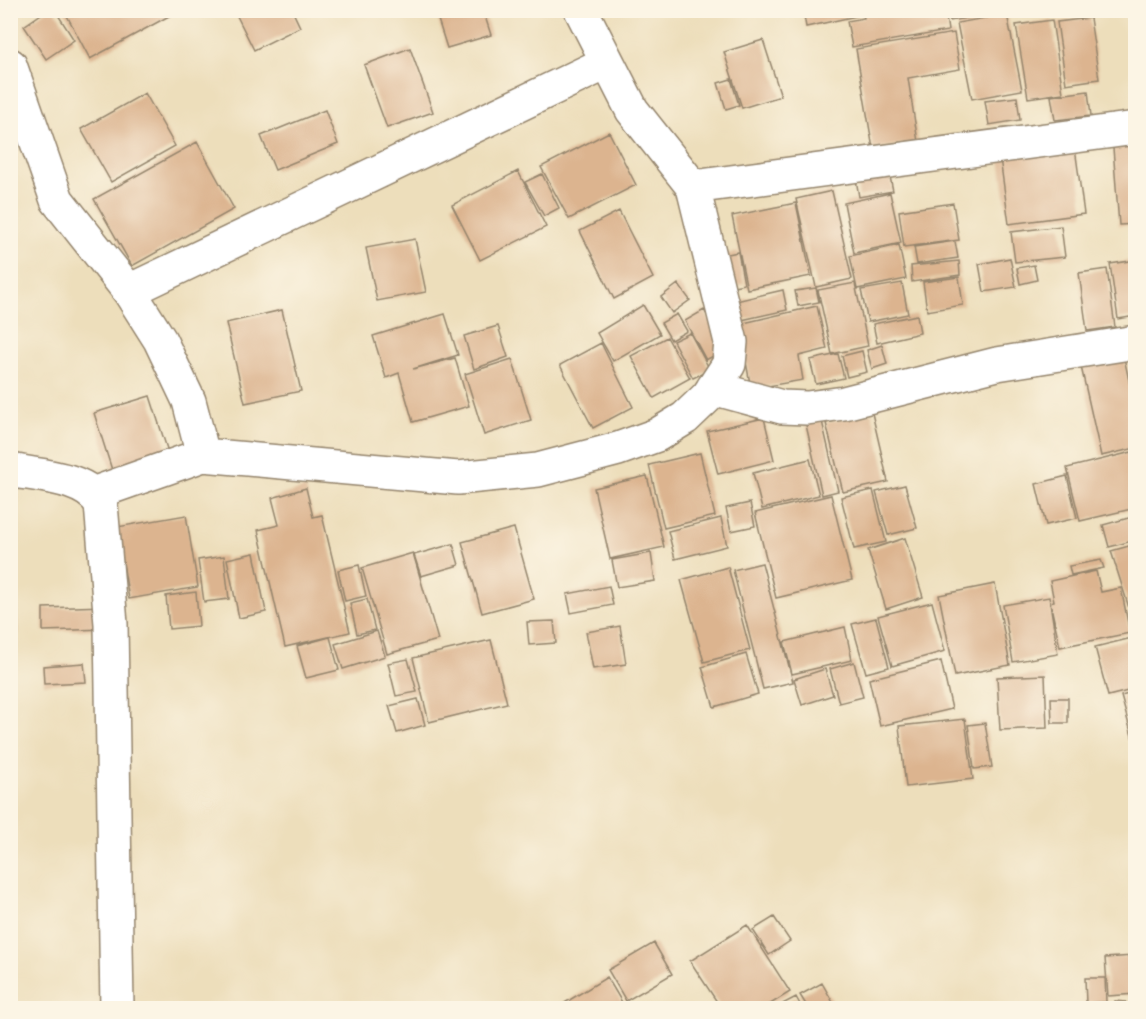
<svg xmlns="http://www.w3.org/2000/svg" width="1146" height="1019" font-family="'Comic Neue',sans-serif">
	<rect width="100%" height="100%" fill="#fcf5e5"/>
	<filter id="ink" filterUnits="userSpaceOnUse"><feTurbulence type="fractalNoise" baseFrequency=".0167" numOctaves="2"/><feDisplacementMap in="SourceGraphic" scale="12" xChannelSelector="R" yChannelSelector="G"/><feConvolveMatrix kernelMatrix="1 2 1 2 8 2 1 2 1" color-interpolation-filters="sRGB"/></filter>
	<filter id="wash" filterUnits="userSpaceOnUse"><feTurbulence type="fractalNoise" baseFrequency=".008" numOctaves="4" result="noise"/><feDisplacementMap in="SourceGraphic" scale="24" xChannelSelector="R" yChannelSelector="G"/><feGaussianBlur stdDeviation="1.35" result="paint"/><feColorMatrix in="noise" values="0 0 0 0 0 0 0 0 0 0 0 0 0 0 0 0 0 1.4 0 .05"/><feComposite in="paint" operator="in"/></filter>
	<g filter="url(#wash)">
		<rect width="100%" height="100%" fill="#eddebb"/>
		<g id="blocks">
			<path fill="#dcb48f" d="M47,10H55L74,40L46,59L24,26Z
				M64,10H180L90,59Z
				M234,10H292L300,27L254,50Z
				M435,10H483L491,35L447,48Z
				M803,10H860L861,15L806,27Z
				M862,10H945L948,31L852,47L847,21L864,18Z
				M948,10H1003V12L950,21Z
				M1007,14L1022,90L972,99L957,23Z
				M1090,18L1099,79L1066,84L1057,22Z
				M1052,20L1063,93L1028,98L1016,25Z
				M954,33L960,69L908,78L918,142L873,149L856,49Z
				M763,40L781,96L742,108L724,52Z
				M410,48L433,112L387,128L364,65Z
				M731,79L739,105L726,109L718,83Z
				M1088,91L1091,116L1055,120L1051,96Z
				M145,93L175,146L111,182L81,129Z
				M1017,97L1020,120L989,125L985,101Z
				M10,104L18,132L10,134Z
				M325,110L338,144L275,170L261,136Z
				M609,132L636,185L569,219L541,167Z
				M1136,133V224L1119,225L1112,135Z
				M197,142L234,209L132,266L94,199Z
				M1075,148L1084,214L1009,224L1000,158Z
				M888,167L893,191L859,197L855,173Z
				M518,171L546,227L480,260L452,205Z
				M542,174L559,208L544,216L525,182Z
				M832,191L852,279L816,287L796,199Z
				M890,193L901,243L854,253L844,203Z
				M796,203L811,276L747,289L732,216Z
				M953,203L959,240L904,247L899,211Z
				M619,211L653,278L614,299L580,231Z
				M1061,226L1065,257L1015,262L1011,232Z
				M415,239L426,292L377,301L366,248Z
				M955,241L958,258L917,264L914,247Z
				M899,245L906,279L857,289L850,256Z
				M738,252L744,284L724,288L718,256Z
				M1010,258L1016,287L984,292L979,264Z
				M1136,260V316L1118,319L1110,264Z
				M959,261L960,275L912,282L911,266Z
				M1034,265L1037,280L1020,284L1017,268Z
				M1107,269L1115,327L1087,331L1079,273Z
				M959,277L963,305L927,311L923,282Z
				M855,283L868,346L832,354L818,290Z
				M902,283L908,314L868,322L861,290Z
				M678,284L690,300L672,313L661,297Z
				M816,288L819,302L798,306L795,291Z
				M783,290L787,310L737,321L732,302Z
				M643,305L660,334L613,361L597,333Z
				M817,306L827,349L799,356L803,380L751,389L739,324Z
				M282,310L301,391L245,403L226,323Z
				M704,310L726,349L706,360L685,321Z
				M445,314L458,355L413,369L455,358L469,406L413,422L399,373L386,378L373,336Z
				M677,314L687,331L671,340L661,323Z
				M917,315L920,333L877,343L873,324Z
				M498,326L508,357L474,369L464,336Z
				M690,333L710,370L693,378L673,341Z
				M667,337L690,378L654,398L631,356Z
				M601,343L633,407L593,428L560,365Z
				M882,345L887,364L872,369L867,350Z
				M862,351L867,372L847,377L842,356Z
				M1123,353L1136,413V448L1101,456L1080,362Z
				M838,354L844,378L816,384L810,360Z
				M512,359L531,420L484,435L465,374Z
				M150,396L168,452L112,470L94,413Z
				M872,413L888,482L843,492L826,423Z
				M764,418L774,460L718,474L707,431Z
				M822,421L838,491L822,495L806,425Z
				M1132,452L1136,467V508L1080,521L1067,468Z
				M700,453L715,516L664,528L649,465Z
				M810,459L819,495L762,509L753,473Z
				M647,476L664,547L610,559L594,488Z
				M1067,476L1077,518L1046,525L1036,484Z
				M905,485L917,528L888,535L876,492Z
				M306,488L313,517L322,515L350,632L285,647L258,530L279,525L272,498Z
				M873,490L886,542L854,549L841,497Z
				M831,495L852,580L776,598L755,513Z
				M750,503L755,526L731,531L726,508Z
				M186,515L198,587L129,599L117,527Z
				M1136,516V540L1109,547L1103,525Z
				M721,518L727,546L675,559L668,531Z
				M514,528L534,599L482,613L462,542Z
				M905,538L923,597L886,609L868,550Z
				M453,544L459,565L421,576L414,555Z
				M1136,544V609L1130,611L1111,551Z
				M254,553L266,612L239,618L227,559Z
				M413,553L438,640L387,654L362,568Z
				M651,553L655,581L617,587L612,560Z
				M224,556L229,599L204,602L198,560Z
				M1101,560L1104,568L1071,575L1069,566Z
				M762,563L793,682L763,689L733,570Z
				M359,565L366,596L345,601L338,570Z
				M728,567L750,650L704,662L681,580Z
				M1096,571L1101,592L1121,588L1130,633L1060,647L1050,602L1054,601L1050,581Z
				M15,583L18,634H10V584Z
				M995,584L1010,665L955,676L939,595Z
				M609,586L613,605L571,613L567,594Z
				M196,592L199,626L169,629L166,596Z
				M1049,597L1058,654L1013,662L1003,605Z
				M367,599L375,630L357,634L350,603Z
				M932,602L945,651L892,666L878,616Z
				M106,606L107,629L43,631V608Z
				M876,618L889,667L866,673L852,624Z
				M554,621L556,643L529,645L527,622Z
				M620,626L626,664L593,669L586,632Z
				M845,627L852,660L792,674L784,642Z
				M377,631L385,656L343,669L335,644Z
				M330,637L339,670L306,678L297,646Z
				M1136,637V689L1108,696L1095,647Z
				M491,640L507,703L429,722L413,658Z
				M746,654L758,694L714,707L702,667Z
				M408,659L417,692L396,696L388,663Z
				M941,661L952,709L880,726L869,679Z
				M854,662L863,697L839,703L830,669Z
				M84,663L86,682L44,684L43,666Z
				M825,669L833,695L802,705L794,679Z
				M1045,675L1047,728L1000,730L997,677Z
				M1136,692V747H1135L1121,696Z
				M1051,698H1068V723H1052Z
				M418,699L425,725L397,733L389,706Z
				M965,719L973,779L906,787L899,726Z
				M985,723L992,767L974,769L968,725Z
				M774,917L790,941L769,955L753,930Z
				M747,925L790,992L764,1008H721L690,961Z
				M654,943L672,974L626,1001L608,970Z
				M1133,956L1136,994L1108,996L1105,958Z
				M607,977L623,1004L616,1008H566L563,1004Z
				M1085,978H1105L1106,1002L1086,1003Z
				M822,983L836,1008H808L800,995Z
				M796,997L802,1008H775Z
				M885,1001L888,1008H869Z
				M1115,1001L1126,1002V1008H1115Z
				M223,1005V1008H182V1007Z"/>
		</g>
	</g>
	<g filter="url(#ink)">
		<use href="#blocks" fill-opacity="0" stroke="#94846c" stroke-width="1.5"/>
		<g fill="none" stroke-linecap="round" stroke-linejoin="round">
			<defs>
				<path id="minor" d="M10,65L57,200L129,291L160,340L189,401L203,455
					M693,187L1136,128
					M129,291L606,63
					M713,388L782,407L807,408L844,403L997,364L1136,342
					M10,470C39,476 86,477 101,504L111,624L117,1008
					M95,493L203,455L458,478L538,470L618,449L657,435L685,418L708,396L729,364L731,342L693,187L632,110L581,10"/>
			</defs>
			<use href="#minor" stroke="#94846c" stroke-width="36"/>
			<use href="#minor" stroke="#fff" stroke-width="33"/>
		</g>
	</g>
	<rect width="1146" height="1019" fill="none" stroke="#fcf5e5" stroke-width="36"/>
</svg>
